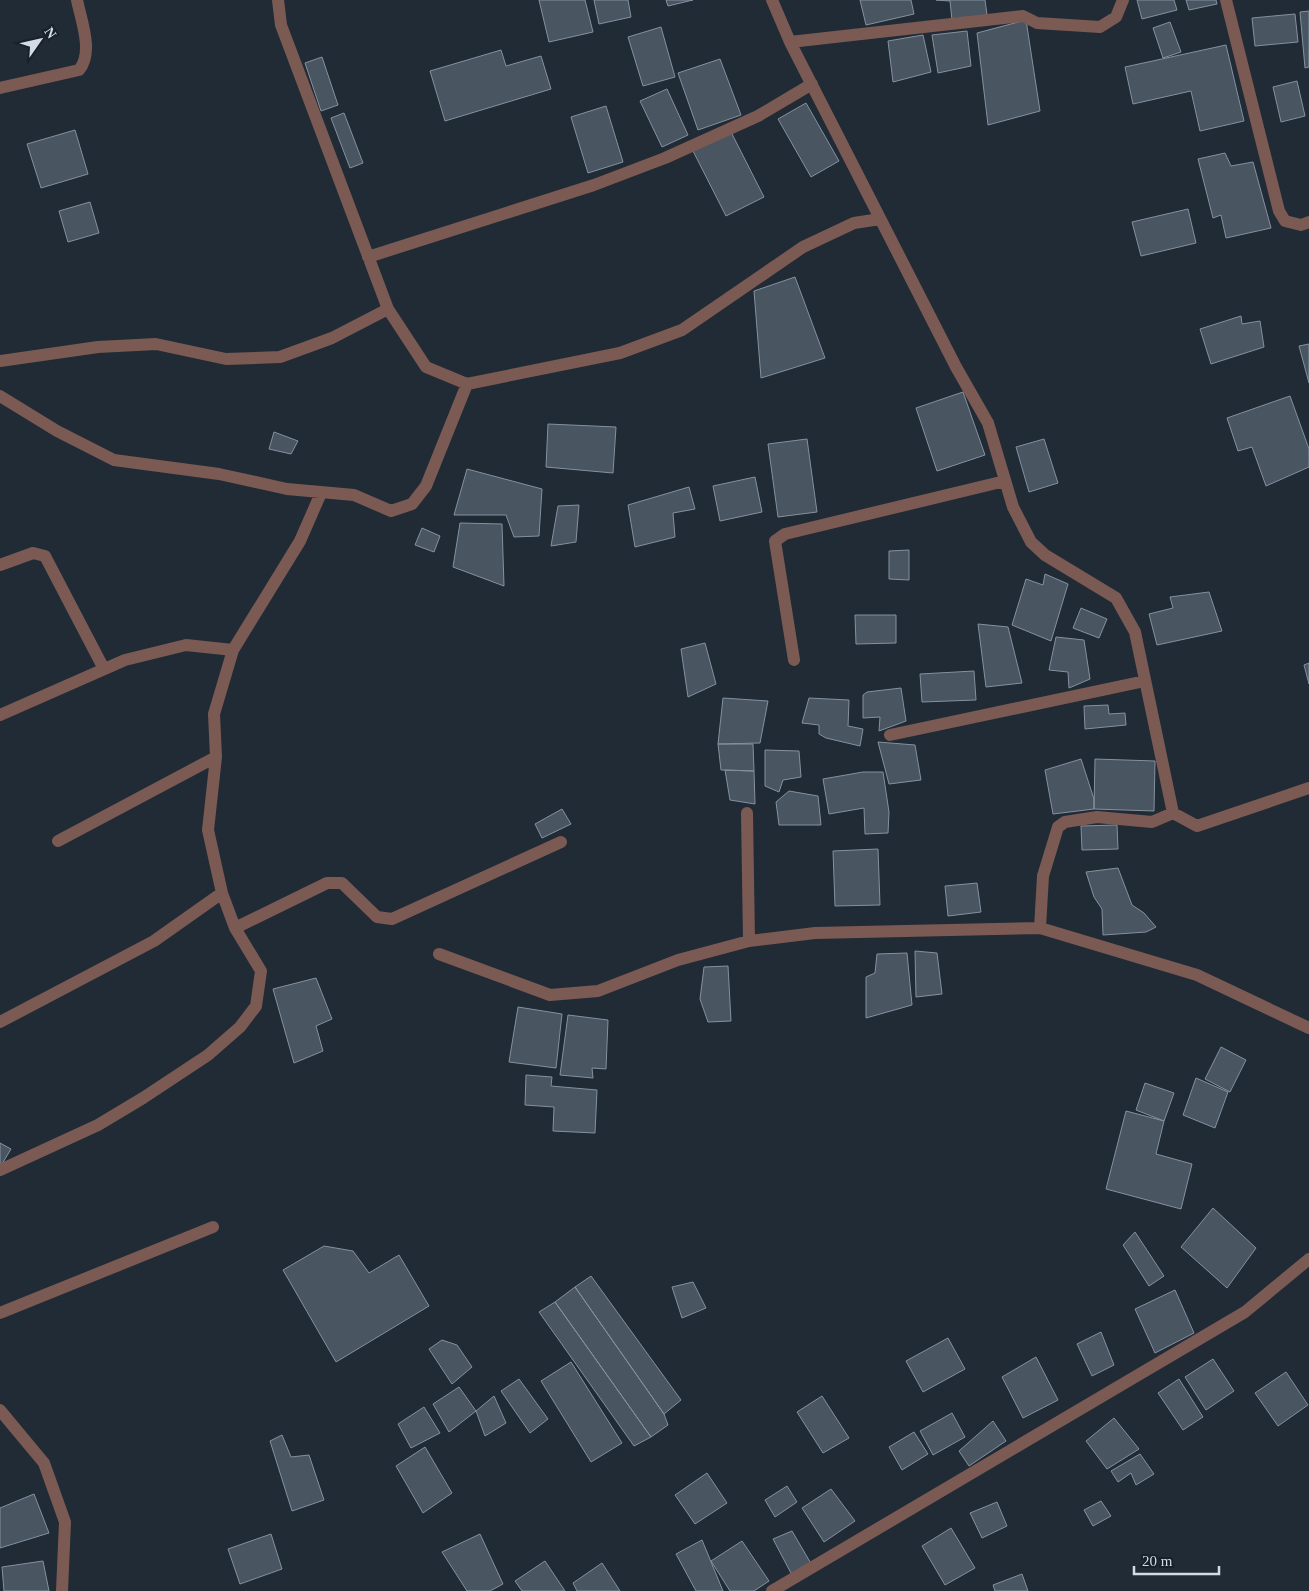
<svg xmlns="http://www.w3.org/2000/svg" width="1309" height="1591" font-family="Georgia,serif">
	<rect width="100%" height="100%" fill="#202b36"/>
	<path fill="#4a5562" stroke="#84919f" d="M539,0H585L593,32L549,42Z
		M594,0H628L631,17L599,24Z
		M666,0H693L668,6Z
		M860,0H911L914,14L866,25Z
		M936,0H985L987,15L952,20L950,1Z
		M1137,0H1174L1177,10L1142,19Z
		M1186,0H1216L1217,4L1189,10Z
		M1309,11V67L1305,68L1300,12Z
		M1295,14L1298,42L1255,46L1252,18Z
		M1026,20L1040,111L988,125L977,33Z
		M1170,22L1181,52L1163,58L1153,28Z
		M661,27L675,77L643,86L628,37Z
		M967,31L971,66L938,73L932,35Z
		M923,35L931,72L893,82L888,41Z
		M1226,45L1244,121L1200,131L1191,91L1133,104L1125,67Z
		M501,50L506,66L541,56L551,89L445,121L430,71Z
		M322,57L338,105L321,111L305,63Z
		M720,59L741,115L698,130L678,73Z
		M1297,81L1305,116L1281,122L1273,87Z
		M667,89L688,135L662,147L640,101Z
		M806,103L839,161L811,177L778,119Z
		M606,106L623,162L588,173L571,117Z
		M344,113L363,163L350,168L331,118Z
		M75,130L88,174L41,188L27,144Z
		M731,132L764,197L726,216L693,151Z
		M1225,153L1231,166L1253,162L1271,228L1226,238L1221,215L1213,218L1198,159Z
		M90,202L99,233L68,242L59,211Z
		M1188,209L1196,243L1141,256L1132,222Z
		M795,277L825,358L761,378L754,291Z
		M1241,316L1242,324L1260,321L1264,347L1211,364L1200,329Z
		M1309,344V383L1299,346Z
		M963,392L985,455L937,471L916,408Z
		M1290,396L1309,449V467L1266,486L1252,447L1238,451L1227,418Z
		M548,424L616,427L613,473L546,467Z
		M274,432L298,441L291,454L269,449Z
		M807,439L817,512L778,517L768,444Z
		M1044,439L1058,483L1029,492L1016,447Z
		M467,469L542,489L539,536L514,537L506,515H454Z
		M755,477L762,512L720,521L713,486Z
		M689,487L695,509L673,513L675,537L635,547L628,505Z
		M579,505L576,542L551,546L558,506Z
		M460,523L502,524L504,586L453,567Z
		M422,528L440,536L434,552L415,545Z
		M909,550V580L889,579V551Z
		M1045,574L1068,584L1051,641L1012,625L1026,579L1043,585Z
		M1209,592L1222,631L1157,645L1149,614L1173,608L1170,597Z
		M1081,608L1107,619L1099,638L1073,628Z
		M855,615H896V643L856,644Z
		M978,624L1008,627L1022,683L986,687Z
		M1056,637L1084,640L1090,679L1069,688L1068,672L1049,670Z
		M705,643L716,684L688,697L681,649Z
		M1309,663V684L1304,665Z
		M974,671L976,700L922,702L920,674Z
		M901,688L906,721L879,731L880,717L863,718V695L867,692Z
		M723,698L768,701L760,743L718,744Z
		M809,698L849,700L848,726L863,729L860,746L826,738L819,734V725L802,723Z
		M1108,705L1109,714L1125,713L1126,725L1085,729L1084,706Z
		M878,742L915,745L921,780L889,784Z
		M718,744H753L754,771L721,770Z
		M765,750L799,751L801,777L783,780L779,792L765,786Z
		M1081,759L1094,799V809L1053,814L1045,770Z
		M1095,759L1155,761L1154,811L1094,809Z
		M725,770L754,771L755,804L730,800Z
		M863,772H883L889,812L888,833L865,834L864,808L829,814L823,779Z
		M789,791L818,796L821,825H779L776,802Z
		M562,809L571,824L542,838L535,824Z
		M1117,825L1118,849L1082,850L1081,826Z
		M878,849L880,905L835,906L833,851Z
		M1118,868L1132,905L1144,913L1156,927L1146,932L1103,935L1102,909L1094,897L1086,872Z
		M977,883L981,912L948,916L945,886Z
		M915,951L937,953L942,994L916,997Z
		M907,953L912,1005L866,1018V977L875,973L877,954Z
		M728,966L731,1021L708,1022L700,999L704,967Z
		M316,978L332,1019L316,1026L323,1051L294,1063L273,989Z
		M518,1007L562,1014L556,1068L509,1062Z
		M568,1015L608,1020L606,1069L592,1068L593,1078L560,1075Z
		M1221,1047L1246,1060L1230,1092L1205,1079Z
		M526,1075L552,1077L551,1086L597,1090L595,1133L553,1131L554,1107L525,1105Z
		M1196,1078L1228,1092L1215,1128L1183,1115Z
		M1145,1083L1174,1093L1164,1121L1136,1110Z
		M1126,1111L1164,1121L1156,1154L1192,1164L1181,1209L1106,1189Z
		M0,1143L11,1149L2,1164L0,1163Z
		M1213,1208L1256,1248L1227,1288L1181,1247Z
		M1135,1232L1164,1276L1149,1286L1123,1245Z
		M324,1246L353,1251L369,1273L399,1255L429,1306L336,1362L283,1270Z
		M591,1276L681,1400L664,1414L575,1287Z
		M693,1282L706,1308L682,1318L672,1287Z
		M575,1287L664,1414L668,1425L651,1437L555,1302Z
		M1175,1290L1194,1333L1155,1353L1135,1309Z
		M555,1302L651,1437L634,1446L539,1312Z
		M1101,1332L1114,1365L1092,1376L1077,1344Z
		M948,1338L965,1369L923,1392L906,1361Z
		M442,1340L457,1345L472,1367L452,1384L429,1349Z
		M1036,1357L1058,1400L1023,1418L1002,1377Z
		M1213,1359L1234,1391L1206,1410L1185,1377Z
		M571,1362L622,1443L591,1462L541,1381Z
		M1286,1372L1308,1405L1278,1426L1255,1393Z
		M519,1379L548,1419L530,1433L501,1391Z
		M1179,1379L1203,1417L1183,1430L1158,1393Z
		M459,1387L476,1411L449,1432L433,1404Z
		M494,1396L506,1423L485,1436L476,1411Z
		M822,1396L849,1438L823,1453L797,1412Z
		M424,1407L440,1433L411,1448L398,1424Z
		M952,1413L965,1437L933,1455L920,1431Z
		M1114,1418L1139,1449L1107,1469L1086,1441Z
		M993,1421L1006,1441L969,1466L959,1451Z
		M914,1432L928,1454L902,1470L889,1447Z
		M282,1435L291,1457L309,1455L324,1500L292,1511L270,1441Z
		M425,1447L452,1493L423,1513L396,1466Z
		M1140,1454L1154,1474L1136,1485L1131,1473L1118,1482L1111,1471Z
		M707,1473L727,1503L695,1524L675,1495Z
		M787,1486L797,1502L775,1517L765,1500Z
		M831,1489L855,1521L824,1542L802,1508Z
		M34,1494L49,1533L0,1548V1508Z
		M1101,1501L1111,1516L1093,1526L1084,1510Z
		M997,1502L1007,1526L982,1538L970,1513Z
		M951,1528L975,1568L945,1585L922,1546Z
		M792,1531L813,1567L792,1575L773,1539Z
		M271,1534L282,1569L240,1584L228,1549Z
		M480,1534L503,1584L490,1591H467L442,1552Z
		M702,1540L723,1591H696L676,1554Z
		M742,1541L769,1581L754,1591H730L711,1561Z
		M43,1561L49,1591H4L2,1567Z
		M545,1561L565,1591H522L515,1581Z
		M602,1563L620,1591H577L573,1583Z
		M1022,1574L1028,1591H995L993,1585Z"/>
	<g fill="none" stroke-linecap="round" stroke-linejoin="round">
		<path stroke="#7b5a53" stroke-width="12" d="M278,0L281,25L388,309L426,367L467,384L620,353L682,330L803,247L854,223L880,219
			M772,0L790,42L956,367L988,423L1013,507L1031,542L1045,555L1116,598L1135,632L1173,813L1197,826L1309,788
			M1226,0L1279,211L1285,221L1301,225L1309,222
			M790,42L1023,16L1037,23L1100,27L1116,17L1123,0
			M0,88L79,70C94,53 81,20 77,0
			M368,257L594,185L665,158L758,116L812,84
			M0,361L98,347L156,344L226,359L280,357L332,338L388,309
			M0,396L57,431L114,460L219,474L287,489L354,495L391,511L412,504L426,486L467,384
			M0,565L33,553L45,556L104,669
			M794,660L775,541L785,534L1005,481
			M0,715L125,660L186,645L233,650
			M890,735L1145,681
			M747,813L749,941
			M58,841L216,757
			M235,928L327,883H342L377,917L392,919L561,842
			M1040,928L1043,876L1058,827L1065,822L1097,817L1152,822L1173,813
			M439,954L550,995L598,991L678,960L749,941L815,933L1040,928L1197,975L1309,1028
			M0,1022L154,941L222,893
			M0,1170L98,1125L143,1098L208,1055L240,1027L256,1006L261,971L235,928L222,893L208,830L216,757L214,714L233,650L300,541L321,493
			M0,1313L213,1227
			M0,1410L44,1463L65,1522L62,1591
			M772,1591L1245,1312L1309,1259"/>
	</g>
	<g transform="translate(40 40) rotate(56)" stroke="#16212c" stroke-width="4" paint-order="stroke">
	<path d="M0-4L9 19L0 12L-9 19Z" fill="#d4dbe3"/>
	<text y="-8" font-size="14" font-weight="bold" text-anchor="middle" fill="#d4dbe3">N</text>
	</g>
	<path d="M1134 1566v8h85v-8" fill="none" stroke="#d4dbe3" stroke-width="2.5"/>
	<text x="1142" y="1566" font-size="15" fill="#d4dbe3" stroke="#16212c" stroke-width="4" paint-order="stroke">20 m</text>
</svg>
